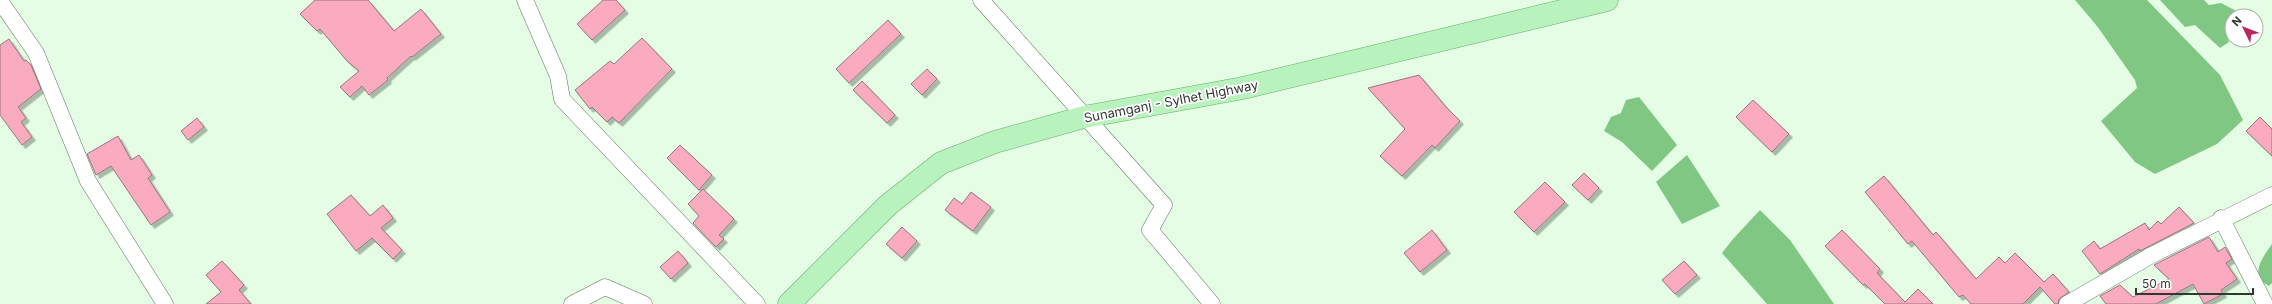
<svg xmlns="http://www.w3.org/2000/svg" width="2272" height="304" font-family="Inter,sans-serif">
	<defs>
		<filter id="shadow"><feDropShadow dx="3.5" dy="3.5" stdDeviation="0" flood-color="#0004"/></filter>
	</defs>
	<rect width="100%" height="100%" fill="#e4fde4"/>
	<path fill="#80c783" d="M2075,0H2147L2220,75L2243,120L2217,144L2155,174L2135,162L2101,121L2137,88L2135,80L2097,26Z
		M2160,0H2204L2209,5L2221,3L2240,13L2238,16H2232V24L2226,33L2229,42L2220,48L2195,25L2185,27Z
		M1639,97L1677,145L1652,171L1622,142L1604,131L1611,117L1621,113L1626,100Z
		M1687,155L1720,206L1682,224L1656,182Z
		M1760,210L1790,240L1834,304H1767L1722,253L1733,239Z
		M2272,244V283L2269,286C2248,276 2263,257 2272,244Z"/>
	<path fill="#faabc0" stroke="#96767e" filter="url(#shadow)" d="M315,0H368L394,31L421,9L441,34L412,57L411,56L387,78L388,80L369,95L362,86L350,97L340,87L359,71L347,61L320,29L317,31L300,14Z
		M603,0H616L625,10L592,40L577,24Z
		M888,20L901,34L849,83L836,69Z
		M642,38L672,69L619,123L612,117L607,122L592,107L590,109L575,90L610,61L614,64Z
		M9,39L24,61L26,60L31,65L41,89L18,107L26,118L21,122L32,137L22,145L0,115V45Z
		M927,69L937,79L922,95L911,84Z
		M1419,75L1446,107L1460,121L1435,148L1432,145L1402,176L1380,156L1405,129L1368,88Z
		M862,81L895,115L887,123L853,90Z
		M1753,100L1789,134L1772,152L1736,117Z
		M2260,117L2272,129V156L2246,131Z
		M197,118L204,127L188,140L181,131Z
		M118,136L131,160L139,155L152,175L148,178L170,212L151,225L111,166L96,175L87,154Z
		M680,145L712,175L699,190L667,158Z
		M1584,173L1599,188L1588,200L1572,185Z
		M1884,176L1933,235L1936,232L1976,279L1999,257L2005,263L2015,253L2044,282L2053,274L2069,292L2059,299L2058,304H2055L2040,287L2023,304H1971L1963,295L1959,297L1912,241L1908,244L1865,192Z
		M1545,182L1565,202L1534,232L1514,212Z
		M703,189L734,219L719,235L724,239L716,247L693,223L699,216L688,204Z
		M971,192L991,207L973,231L945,210L954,198L962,204Z
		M351,195L370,216L383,205L393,218L381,228L402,250L393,259L372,238L356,251L327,214Z
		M2179,207L2194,223L2140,251L2139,249L2100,274L2082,251L2094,241L2100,249L2145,223L2149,230L2158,221L2161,224Z
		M902,227L917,241L902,258L886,244Z
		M1432,230L1447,250L1420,272L1404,253Z
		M1842,230L1880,269L1877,273L1905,302L1918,289L1933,304H1885L1865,284L1863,285L1825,246Z
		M2209,237L2218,252L2225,247L2232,259L2226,263L2237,279L2221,290L2223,294L2204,304L2193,284L2156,304H2106L2100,296L2120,285L2133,297L2169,279L2154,265Z
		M678,251L688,263L671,279L660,267Z
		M222,261L244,285L239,290L251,304H206L221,292L206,275Z
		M1684,261L1697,275L1675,294L1662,280Z"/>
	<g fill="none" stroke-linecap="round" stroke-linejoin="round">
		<defs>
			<path id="street" d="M525,0L558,76L562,99L757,304
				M981,0L1164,205L1150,230L1212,304
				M0,1L36,53L88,181L165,304
				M2221,218L2265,304
				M572,304L605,287L644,304
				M2067,304L2150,256L2272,195"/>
			<path id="primary" d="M789,304L888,205L941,163L995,142L1084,117L1243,88L1607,0"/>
		</defs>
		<use href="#street" stroke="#617661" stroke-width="17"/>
		<use href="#primary" stroke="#6aab6d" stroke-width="23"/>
		<use href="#street" stroke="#fff" stroke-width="16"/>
		<use href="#primary" stroke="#b8f2bc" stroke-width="22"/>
	</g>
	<g text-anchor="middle" stroke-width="3.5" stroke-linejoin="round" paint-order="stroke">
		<g font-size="13" fill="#2f392f" stroke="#fff">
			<text transform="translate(1171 101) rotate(-11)" y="5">Sunamganj - Sylhet Highway</text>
		</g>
	</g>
	<g transform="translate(2244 28) rotate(313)"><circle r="19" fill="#ffffff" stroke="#acb0ac"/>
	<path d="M0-3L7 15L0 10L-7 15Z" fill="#b62a61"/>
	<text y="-6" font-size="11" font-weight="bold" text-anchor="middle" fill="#2f392f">N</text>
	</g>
	<path d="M2136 288v6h117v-6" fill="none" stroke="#2f392f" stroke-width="2"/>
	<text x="2142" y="288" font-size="12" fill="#2f392f" stroke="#ffffff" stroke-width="3" paint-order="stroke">50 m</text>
</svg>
